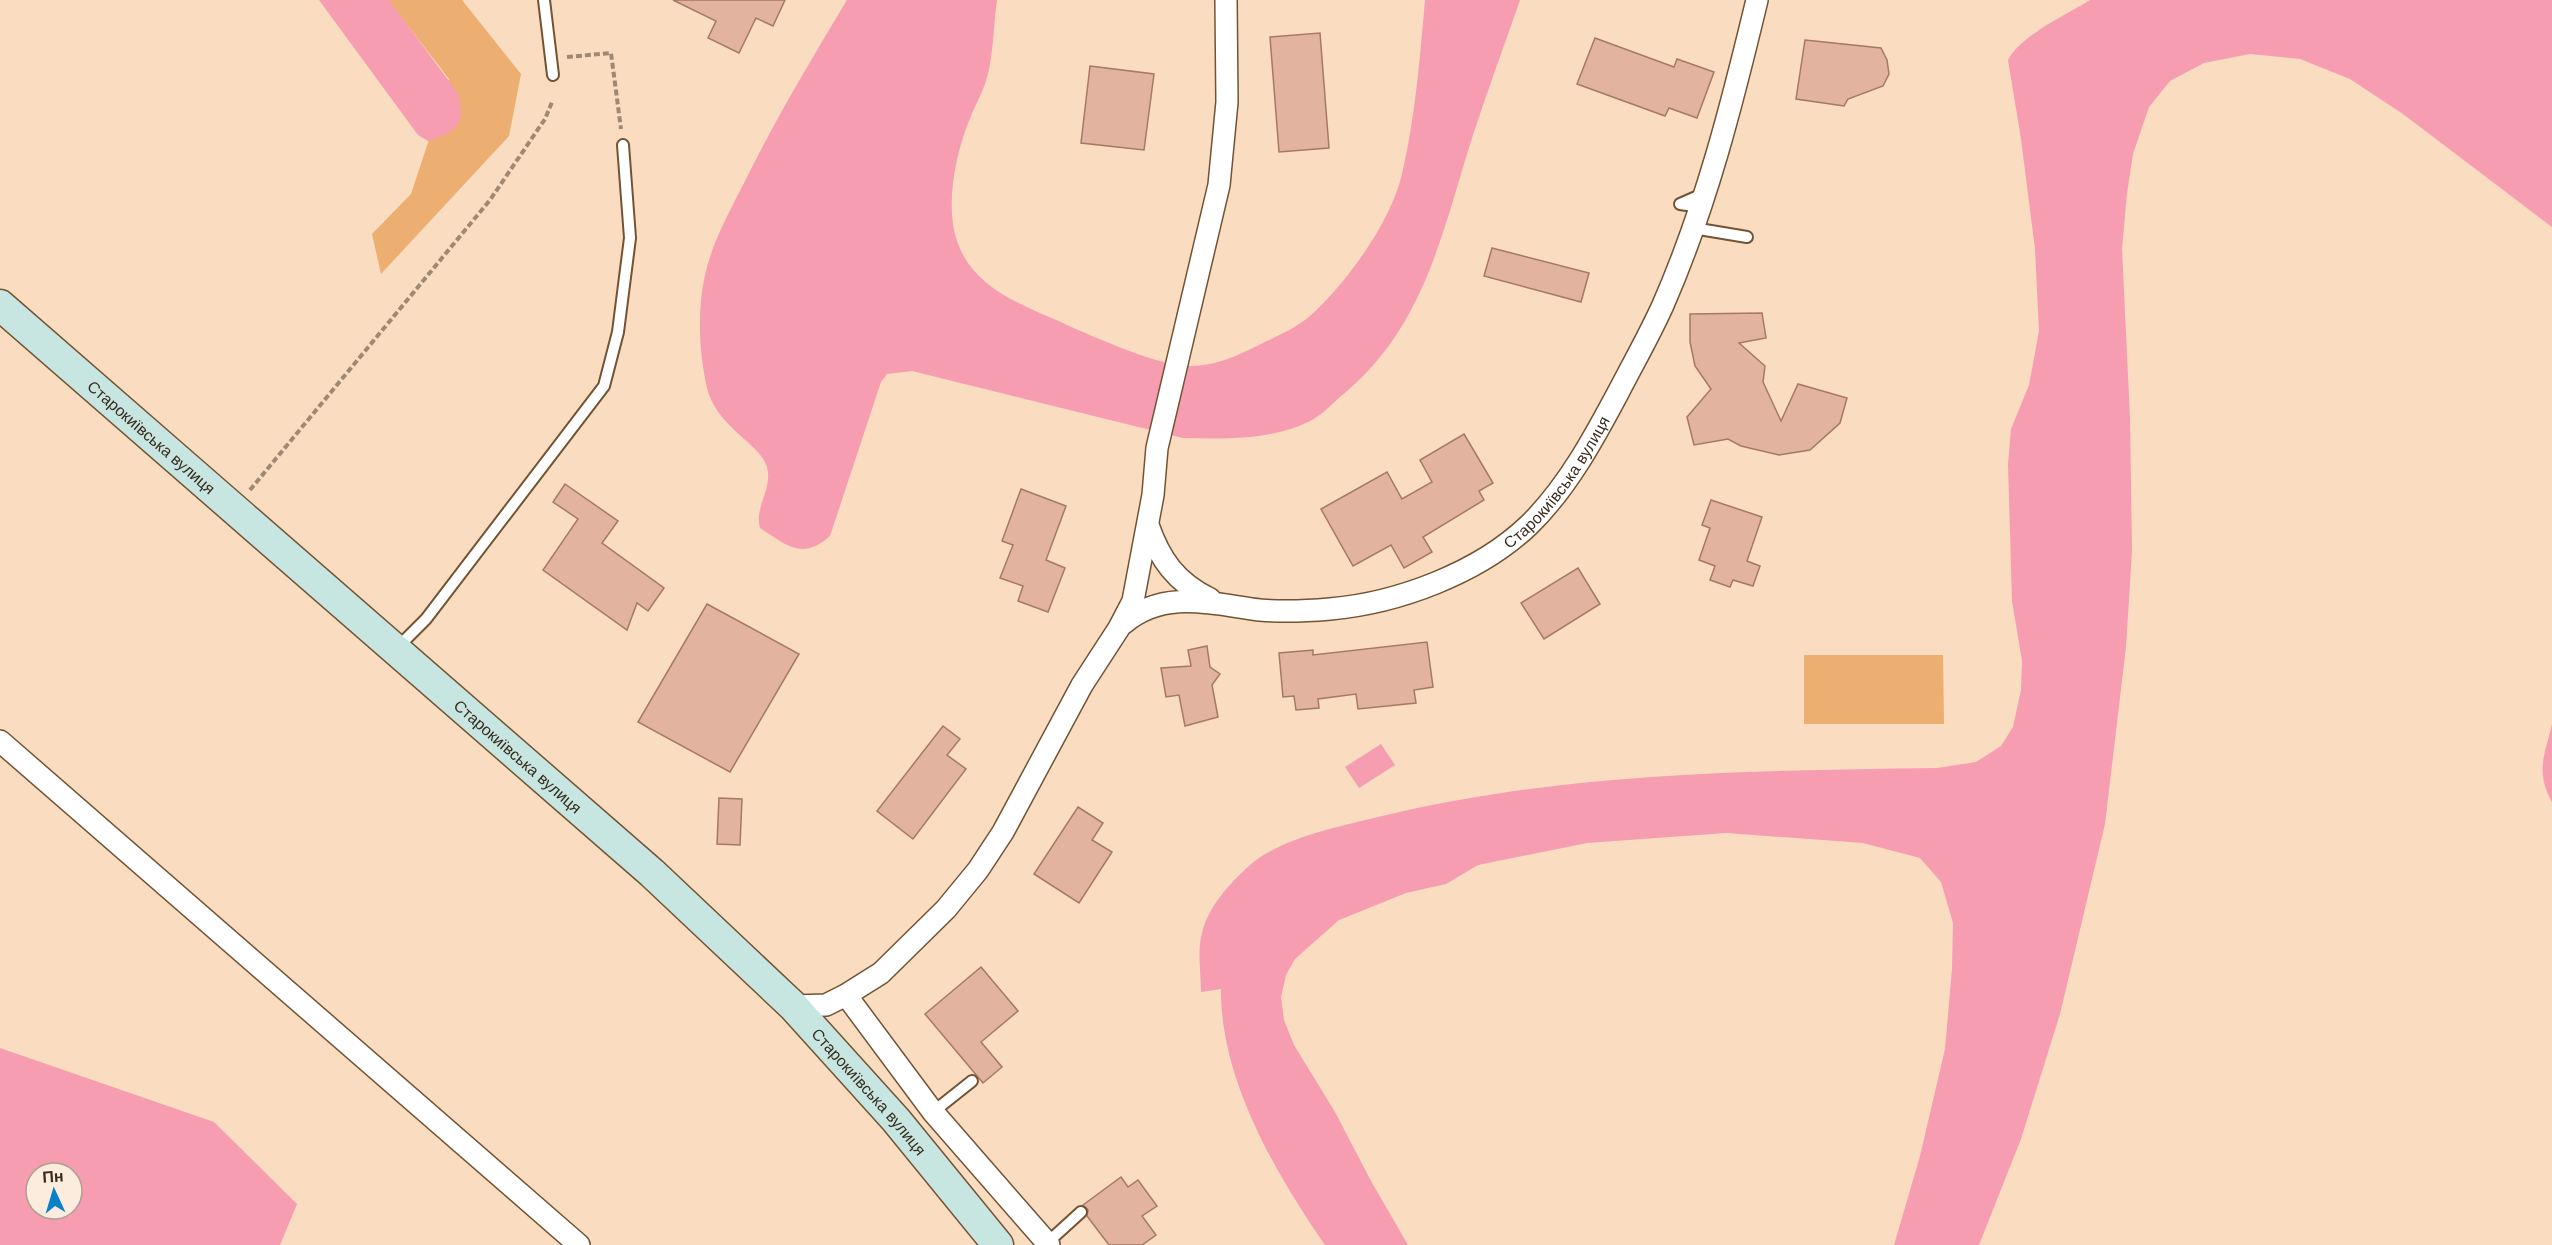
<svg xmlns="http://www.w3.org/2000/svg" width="2552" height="1245" viewBox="0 0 2552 1245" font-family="Arial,sans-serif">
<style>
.green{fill:#ecae71}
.water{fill:#f69db2;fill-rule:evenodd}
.building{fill:#e2b39e;stroke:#a57966;stroke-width:1.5}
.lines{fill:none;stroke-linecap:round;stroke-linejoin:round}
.lane-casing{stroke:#725333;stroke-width:14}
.street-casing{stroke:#725333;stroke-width:24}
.secondary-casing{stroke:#725333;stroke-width:33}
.path{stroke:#9f8973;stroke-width:4;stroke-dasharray:6 3;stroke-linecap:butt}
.lane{stroke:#fff;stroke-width:10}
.street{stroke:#fff;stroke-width:21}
.secondary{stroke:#c7e6e2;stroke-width:30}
.labels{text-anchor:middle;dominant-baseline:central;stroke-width:6;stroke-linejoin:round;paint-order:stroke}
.street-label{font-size:16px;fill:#392b1d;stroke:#fcecde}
</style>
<rect width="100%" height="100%" fill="#fadcc0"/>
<g class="green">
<polygon points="388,0 462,0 521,74 509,136 381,274 372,234 411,194 449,79"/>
<polygon points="1804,655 1943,655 1944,724 1804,724"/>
</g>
<g class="water">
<path d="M319,0H389L457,92C467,123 458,132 428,141L418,135Z"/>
<path d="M847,0H997C993,27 994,58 985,84C981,95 975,106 971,116C957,149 947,194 954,230C965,282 1010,300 1054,319C1084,333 1156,365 1186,366C1216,367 1241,354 1267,341C1282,334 1297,327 1310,316C1346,284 1391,222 1402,174C1415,118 1420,58 1425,0H1520C1504,46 1487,92 1472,138C1441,236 1424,329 1340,397C1331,405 1320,417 1308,422C1271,440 1223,439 1183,438L912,371L887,374L881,382L830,536C802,561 786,545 760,528C754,507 773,489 767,467C760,443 717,428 707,388C699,352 697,311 705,275C712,243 729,212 744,183C775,120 811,60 847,0Z"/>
<path d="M2090,0H2552V227L2403,114L2350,79L2300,59L2250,54L2204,63L2170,81L2149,107L2133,154L2127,193L2122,249L2130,418L2132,551L2126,647L2105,824L2060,1014L2021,1139L1979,1245H1894L1920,1156L1945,1049L1952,969L1953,923L1941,882L1920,858L1863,843L1726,833L1587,843L1478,865L1446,884L1406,893L1339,920L1295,959L1286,975L1281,997L1284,1020L1294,1045L1335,1112L1371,1181L1408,1245H1325C1275,1173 1220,1078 1221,989L1201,992C1201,974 1197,950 1202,933C1208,906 1234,878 1255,861C1289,836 1338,827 1378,817C1561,772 1750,771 1937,768L1976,762L2001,746L2013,727L2021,690L2022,661L2012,601L2008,464L2011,429L2029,385L2039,331L2035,249L2021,139L2008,60C2021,35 2066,15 2090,0Z"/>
<path d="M2552,724V802C2535,772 2545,754 2552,724Z"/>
<polygon points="1381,744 1395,765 1359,788 1345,767"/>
<path d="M0,1048L214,1122L297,1204L280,1245H0ZM36,1173H72V1209H36Z"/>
</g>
<g class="building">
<polygon points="673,0 785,0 773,26 756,18 739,53 708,38 716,21"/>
<polygon points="1320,33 1329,148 1279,152 1270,37"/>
<polygon points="1595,38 1674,67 1677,59 1714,72 1697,118 1669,108 1665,116 1577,84"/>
<polygon points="1805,40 1881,48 1887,60 1889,74 1883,86 1848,99 1844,106 1796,99"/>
<polygon points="1090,66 1154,74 1144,150 1081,143"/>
<polygon points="1492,248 1589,273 1581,302 1484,276"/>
<polygon points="1762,313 1766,338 1739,343 1765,366 1763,382 1781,421 1798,384 1847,398 1840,423 1810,450 1779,455 1741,446 1728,439 1694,445 1687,417 1711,389 1695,366 1690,342 1690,314"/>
<polygon points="1464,434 1493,483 1479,491 1484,500 1423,537 1432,552 1404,568 1391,545 1353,566 1321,509 1387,472 1402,499 1432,482 1420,460"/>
<polygon points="565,484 618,521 602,543 664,588 648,611 637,603 627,630 543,570 578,519 553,502"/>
<polygon points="1021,489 1066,506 1046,560 1065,568 1048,612 1018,601 1023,586 1000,578 1013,545 1002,541"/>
<polygon points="1711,500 1762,517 1747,561 1760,566 1753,586 1733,580 1730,587 1710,580 1715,566 1699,560 1710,528 1702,525"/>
<polygon points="1578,568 1600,604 1544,639 1521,603"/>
<polygon points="707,604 799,654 730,772 638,722"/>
<polygon points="1427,642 1433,687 1414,690 1416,703 1358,709 1356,694 1318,699 1319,708 1296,710 1294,696 1283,697 1279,653 1313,650 1313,655"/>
<polygon points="1207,646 1210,667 1220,674 1212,685 1218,717 1185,726 1179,695 1166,697 1161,668 1191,666 1188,650"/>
<polygon points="943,726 960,739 947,755 966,769 913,839 877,811"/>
<polygon points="719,798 742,799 740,845 717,844"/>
<polygon points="1078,807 1103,823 1092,840 1112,852 1079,903 1034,874"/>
<polygon points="981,967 1018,1011 981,1042 1002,1067 983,1083 925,1014"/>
<polygon points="1121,1177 1128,1187 1138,1180 1157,1206 1142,1216 1156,1235 1142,1245 1109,1245 1087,1216 1088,1210 1083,1205"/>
</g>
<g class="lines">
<defs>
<g id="lane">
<polyline points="544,0 553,75"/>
<polyline points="1696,197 1680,204 1701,207"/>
<polyline points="1693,228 1747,237"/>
<polyline points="396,649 426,619 604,386 618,332 630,238 623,145"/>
<polyline points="933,1112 972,1081"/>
<polyline points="1047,1243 1081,1212"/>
</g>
<g id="street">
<path d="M1148,525C1160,560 1176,582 1210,599"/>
<path id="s1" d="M1124,623C1164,589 1213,604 1260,610C1283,612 1307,611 1330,609C1398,603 1479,573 1529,525C1567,488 1594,438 1619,391C1634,362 1650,334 1663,305C1706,207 1732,104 1757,0"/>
<polyline points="0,741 579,1245"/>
<polyline points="846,995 933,1112 1049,1245"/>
<polyline points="793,1006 826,1005 846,995 881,973 946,909 978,870 1003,832 1082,685 1119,628 1133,601 1153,495 1157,448 1219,185 1227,102 1226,0"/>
</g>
<g id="secondary">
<path id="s2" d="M0,305L652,873L793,1006L896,1120L998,1245"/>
</g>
</defs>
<use href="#lane" class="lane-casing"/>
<use href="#street" class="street-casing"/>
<use href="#secondary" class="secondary-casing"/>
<g class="path">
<polyline points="567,57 611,53 621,129"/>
<polyline points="250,490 490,200 545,119 552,102"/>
</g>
<use href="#lane" class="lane"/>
<use href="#street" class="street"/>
<use href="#secondary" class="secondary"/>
</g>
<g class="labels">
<g class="street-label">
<text stroke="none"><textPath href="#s2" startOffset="201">Старокиївська вулиця</textPath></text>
<text stroke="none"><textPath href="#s1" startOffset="482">Старокиївська вулиця</textPath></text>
<text stroke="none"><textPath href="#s2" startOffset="687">Старокиївська вулиця</textPath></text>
<text stroke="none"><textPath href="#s2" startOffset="1173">Старокиївська вулиця</textPath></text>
</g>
</g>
<g transform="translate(54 1191) rotate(356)"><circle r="28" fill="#fcecde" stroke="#ae9f91" stroke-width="1.5"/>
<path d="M0-4.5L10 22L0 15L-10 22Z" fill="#0881ca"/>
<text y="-9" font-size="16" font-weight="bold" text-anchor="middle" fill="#392b1d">Пн</text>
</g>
</svg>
